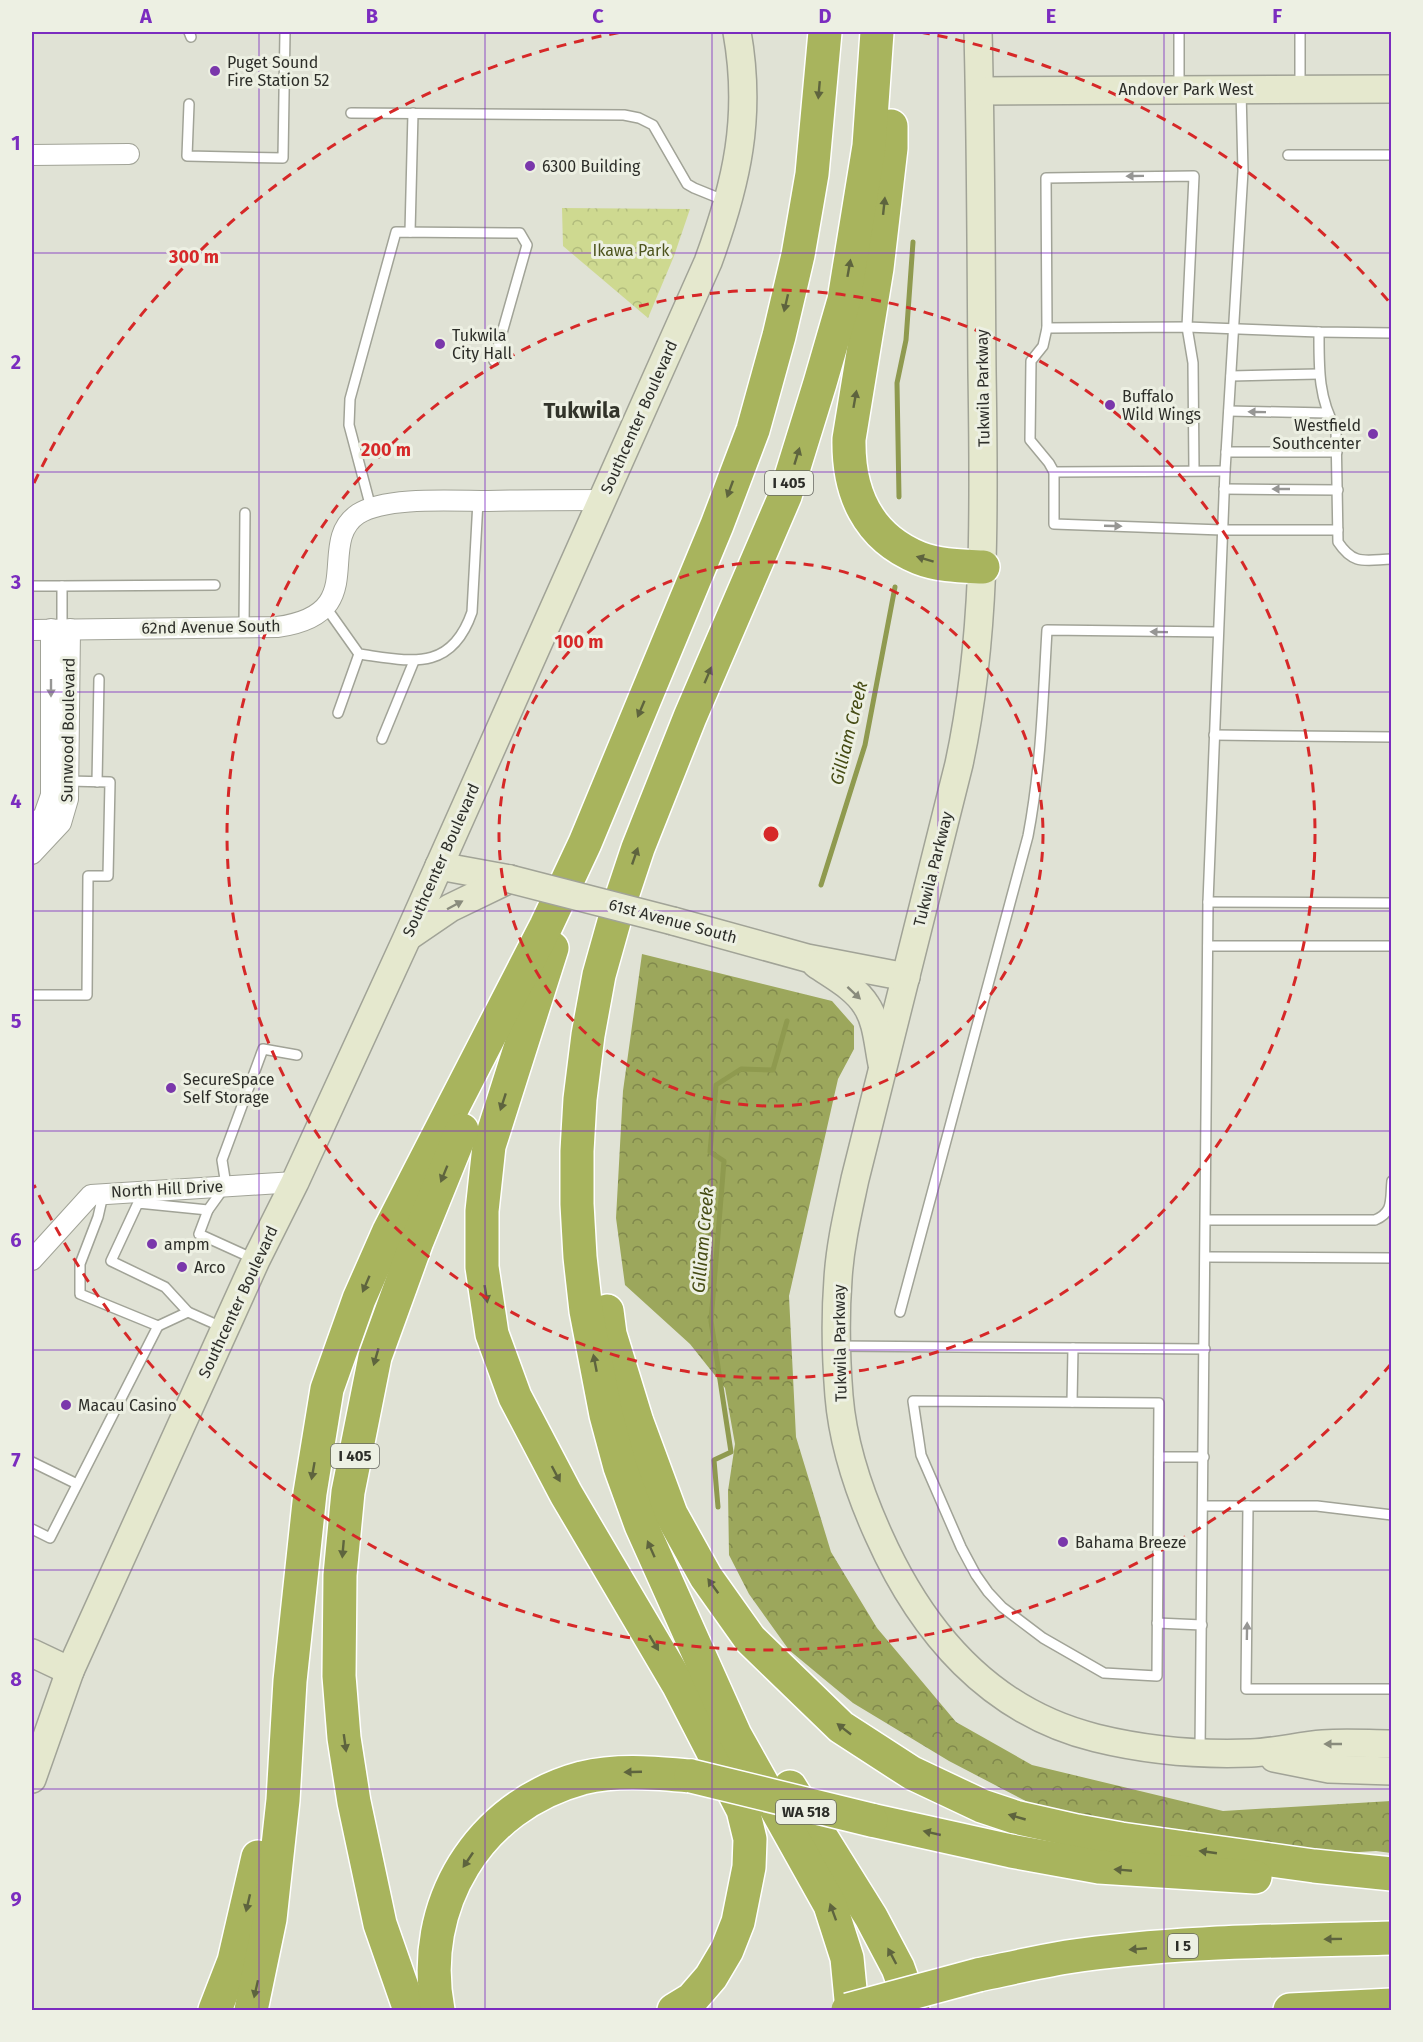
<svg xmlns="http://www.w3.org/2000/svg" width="1423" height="2042" viewBox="0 0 1423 2042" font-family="'Fira Sans',sans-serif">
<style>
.forest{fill:url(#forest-crowns)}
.park{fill:url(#park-crowns)}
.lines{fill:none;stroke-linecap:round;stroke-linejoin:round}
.stream{stroke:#8f9a4f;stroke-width:5}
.lane-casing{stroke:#a1a397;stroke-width:12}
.street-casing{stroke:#a1a397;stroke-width:22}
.secondary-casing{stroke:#a1a397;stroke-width:30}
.highway-casing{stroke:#fff;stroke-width:36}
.lane{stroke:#fff;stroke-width:9}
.street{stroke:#fff;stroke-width:20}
.secondary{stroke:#e5e8ce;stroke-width:27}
.highway{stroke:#a8b45d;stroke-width:33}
.secondary-bridge-casing{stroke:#a1a397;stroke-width:30;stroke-linecap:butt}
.highway-bridge-casing{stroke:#fff;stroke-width:36;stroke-linecap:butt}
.secondary-bridge{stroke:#e5e8ce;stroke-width:27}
.highway-bridge{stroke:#a8b45d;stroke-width:33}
.oneway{fill:#5e643e}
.oneway2{fill:#969694}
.oneway3{fill:#898b7c}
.grid{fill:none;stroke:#7b2cbf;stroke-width:1.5;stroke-opacity:0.55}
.ring{fill:none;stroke:#d62828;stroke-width:3;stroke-dasharray:10 8}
.poi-dot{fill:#7a37ab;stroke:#edf0e3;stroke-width:2}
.labels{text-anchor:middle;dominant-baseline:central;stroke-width:6;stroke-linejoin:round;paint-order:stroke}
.shield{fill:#edf0e3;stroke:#676861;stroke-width:1.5}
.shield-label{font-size:15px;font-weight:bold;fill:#2d2e29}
.poi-label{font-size:16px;fill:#2d2e29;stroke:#edf0e3;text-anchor:start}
.street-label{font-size:16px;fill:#2d2e29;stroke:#edf0e3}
.park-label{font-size:16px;fill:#4e551e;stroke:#edf0e3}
.water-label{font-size:18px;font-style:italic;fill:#454b13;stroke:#edf0e3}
.district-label{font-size:22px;font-weight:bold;fill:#32342a;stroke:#edf0e3}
.centre{fill:#d62828;stroke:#edf0e3;stroke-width:3}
.ring-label{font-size:18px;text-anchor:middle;font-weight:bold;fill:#d62828;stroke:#edf0e3;stroke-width:6;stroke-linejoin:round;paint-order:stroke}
.neatline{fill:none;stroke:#7b2cbf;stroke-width:2}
.grid-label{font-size:20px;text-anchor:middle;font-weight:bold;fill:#7b2cbf}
</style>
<defs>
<pattern id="forest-crowns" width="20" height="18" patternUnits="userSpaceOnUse" patternTransform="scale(1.5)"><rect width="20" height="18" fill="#9ca75c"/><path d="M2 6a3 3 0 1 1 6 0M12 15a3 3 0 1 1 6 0" fill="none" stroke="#80884c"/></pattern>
<pattern id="park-crowns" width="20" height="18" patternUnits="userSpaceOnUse" patternTransform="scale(1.5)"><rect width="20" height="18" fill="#ced990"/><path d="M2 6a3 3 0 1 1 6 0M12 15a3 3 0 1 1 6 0" fill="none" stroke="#b1bb7c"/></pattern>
</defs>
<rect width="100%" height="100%" fill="#e0e2d5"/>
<polygon class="forest" points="642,954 832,1001 854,1026 854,1049 838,1079 789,1296 796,1437 831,1552 877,1628 956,1722 1032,1765 1223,1811 1391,1801 1391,1853 1376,1851 1326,1854 1176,1839 1043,1810 949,1761 853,1703 789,1650 749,1594 729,1555 728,1491 735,1444 725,1388 690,1344 625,1285 616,1218 623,1091"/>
<polygon class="park" points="562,208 690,209 674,256 648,318 563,246"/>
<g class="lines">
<g class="stream">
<polyline points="899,497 897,383 906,340 913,242"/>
<polyline points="821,885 865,745 895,587"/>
<polyline points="718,1507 714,1460 731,1452 711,1321 724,1161 710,1152 716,1085 741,1069 773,1070 787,1021"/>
</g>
<defs>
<g id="lane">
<polyline points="189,32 191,37"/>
<polyline points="1179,87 1179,32"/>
<polyline points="1300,87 1300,32"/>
<polyline points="189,104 187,156 283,158 285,32"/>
<polyline points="351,113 624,115 639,118 653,125 687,184 694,188 726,201"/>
<polyline points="1288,155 1392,155"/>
<polyline points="410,232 413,113"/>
<polyline points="1047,328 1187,327 1193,363 1194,470"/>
<path d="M1319,332C1319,367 1318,398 1336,429L1338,542C1354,566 1365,560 1392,559"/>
<polyline points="1231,376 1319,374"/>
<polyline points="1229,411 1327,413"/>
<polyline points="1226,452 1337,452"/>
<polyline points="1054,472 1225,471"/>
<polyline points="1224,489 1338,490"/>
<polyline points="371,508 349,425 350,399 396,232 520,233 527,245 494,361"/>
<polyline points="1338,530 1222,530 1054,524 1054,472 1049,463 1030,440 1031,361 1043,346 1047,328 1046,178 1194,176 1187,327 1319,332 1392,333"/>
<polyline points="32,586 62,586 62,629"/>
<polyline points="62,586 215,585"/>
<path d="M325,606L359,654C410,661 451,673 472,612L478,501"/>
<polyline points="244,627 245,513"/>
<polyline points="338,713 359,654"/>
<polyline points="1214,735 1392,737"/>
<polyline points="382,739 414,661"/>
<polyline points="97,782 99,679"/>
<polyline points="1208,902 1392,903"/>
<polyline points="1208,946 1392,946"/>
<polyline points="32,995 87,995 88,876 108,876 110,782 68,781"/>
<polyline points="208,1210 199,1234 254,1259"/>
<path d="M1206,1220H1375C1394,1212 1390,1200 1392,1181"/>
<polyline points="1206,1257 1392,1258"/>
<polyline points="188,1312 165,1287 111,1261 138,1203 208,1210 226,1185 222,1160 263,1049 297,1055"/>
<path d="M900,1312L1028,836C1041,768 1043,699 1047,630L1218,632"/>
<polyline points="158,1326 188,1312 224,1328"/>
<polyline points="838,1346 1205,1349"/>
<polygon points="913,1401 1159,1403 1157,1676 1104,1673 1043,1638 1002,1607 988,1592 976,1575 961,1547 921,1455"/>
<polyline points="1072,1402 1073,1348"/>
<polyline points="1159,1457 1204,1457"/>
<polyline points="32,1462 77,1484"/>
<polyline points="1204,1506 1317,1506 1392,1515"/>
<polyline points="1248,1506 1246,1689 1392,1689"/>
<polyline points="32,1529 50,1538 158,1326 80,1294 80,1264 98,1217 103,1195"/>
<polyline points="1157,1623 1202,1625"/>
<polyline points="1200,1751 1208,902 1225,471 1243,171 1241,91"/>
</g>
<g id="street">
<polyline points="32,155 129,154"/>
<path d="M32,630L277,627C373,614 314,544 358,514C386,496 455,501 488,501C526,500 564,500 602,500"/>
<polyline points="32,828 44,815 51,795 51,629"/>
<polyline points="32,854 61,823 68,799 70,629"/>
<polyline points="32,1260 91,1195 295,1182"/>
</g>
<g id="secondary">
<path d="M978,32C981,145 981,258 982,371C984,503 987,634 959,764L855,1179C848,1212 840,1245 838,1279C835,1318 836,1358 839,1396C843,1445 859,1492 879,1536C922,1632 990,1712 1096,1738C1145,1750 1200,1755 1251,1753C1275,1752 1299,1746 1323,1744C1346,1742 1369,1744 1392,1744"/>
<polyline points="980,91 1392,89"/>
<polyline points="439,866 510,879"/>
<polyline points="673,921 807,958 906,977"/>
<polyline points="409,936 450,908 510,879"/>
<path d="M816,964C833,976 855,987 866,1005C877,1021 878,1045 882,1064"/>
<polyline points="32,1653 70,1671"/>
<polyline points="1274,1758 1329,1769 1392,1771"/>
<path d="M32,1779L70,1671L256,1260L295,1182L407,938L708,262C737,183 752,116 737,32"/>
</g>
<g id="highway">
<path d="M891,126V148L877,268L849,439C848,492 867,537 919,558C939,566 962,566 983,567"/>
<polyline points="552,948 489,1146 482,1211 482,1267 492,1334 515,1397 566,1494 678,1684 743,1810 750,1839 749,1867 738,1922 727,1950 711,1977 692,1999 674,2010"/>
<polyline points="607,1311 610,1334 637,1422 671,1514 706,1577 750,1639 841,1727 912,1773 982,1806 1015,1817 1077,1831 1121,1839 1314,1866 1392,1874"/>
<polyline points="790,1787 871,1917 898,1968 913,2010"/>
<polyline points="871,1820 1011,1851 1099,1867 1255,1877"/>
<path d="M978,1975C1007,1969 1037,1962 1067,1957C1174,1941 1283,1941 1392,1938"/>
<polyline points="215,2010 234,1961 258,1857"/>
<polyline points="251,2010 270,1919 283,1800 290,1681 310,1493 327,1389 359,1299 389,1231 546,926 585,843 717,525 753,430 779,336 798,255 812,174 825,32"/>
<polyline points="410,2010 380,1924 354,1802 344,1738 339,1676 340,1575 348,1492 375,1357 417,1241 462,1130"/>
<path d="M438,2010C418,1906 478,1806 582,1778C619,1769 655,1773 691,1776"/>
<polyline points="852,2010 847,1958 830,1905 735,1735 641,1525 620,1467 606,1415 586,1311 580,1257 577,1204 577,1151 580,1099 588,1035 599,975 617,911 638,848 690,717 785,496 820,383 844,300 869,146 877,32"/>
<polyline points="1290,2010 1392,2005"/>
</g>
</defs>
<use href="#lane" class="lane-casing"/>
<use href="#street" class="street-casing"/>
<use href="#secondary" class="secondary-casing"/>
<use href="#highway" class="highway-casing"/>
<use href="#lane" class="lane"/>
<use href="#street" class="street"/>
<use href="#secondary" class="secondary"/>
<use href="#highway" class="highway"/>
<defs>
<polyline id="secondary-bridge" points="510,879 673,921"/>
<g id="highway-bridge">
<polyline points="691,1776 871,1820"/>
<polyline points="848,2010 978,1975"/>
</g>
</defs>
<use href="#secondary-bridge" class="secondary-bridge-casing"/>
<use href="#highway-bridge" class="highway-bridge-casing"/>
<use href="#secondary-bridge" class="secondary-bridge"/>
<use href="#highway-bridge" class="highway-bridge"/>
</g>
<defs><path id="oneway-solid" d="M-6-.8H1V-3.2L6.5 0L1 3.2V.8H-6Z" transform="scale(1.5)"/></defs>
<g class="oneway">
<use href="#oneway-solid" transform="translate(819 90) rotate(95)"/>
<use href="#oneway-solid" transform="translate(884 206) rotate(-84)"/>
<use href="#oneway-solid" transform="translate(849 268) rotate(-80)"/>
<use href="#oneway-solid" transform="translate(786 303) rotate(103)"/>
<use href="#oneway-solid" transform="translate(855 399) rotate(-80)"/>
<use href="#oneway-solid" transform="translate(797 456) rotate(-73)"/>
<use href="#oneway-solid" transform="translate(730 489) rotate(110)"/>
<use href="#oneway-solid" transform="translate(925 559) rotate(-163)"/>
<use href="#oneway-solid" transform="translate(708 675) rotate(-67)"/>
<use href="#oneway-solid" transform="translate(641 709) rotate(113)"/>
<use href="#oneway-solid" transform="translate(635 856) rotate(-71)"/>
<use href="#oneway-solid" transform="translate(503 1102) rotate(108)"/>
<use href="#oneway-solid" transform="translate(444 1174) rotate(112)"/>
<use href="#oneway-solid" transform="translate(366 1284) rotate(113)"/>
<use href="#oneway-solid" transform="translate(486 1294) rotate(81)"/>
<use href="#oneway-solid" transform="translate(376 1357) rotate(106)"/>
<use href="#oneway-solid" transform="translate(595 1363) rotate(-101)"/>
<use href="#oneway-solid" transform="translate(313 1471) rotate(100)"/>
<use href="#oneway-solid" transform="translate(556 1474) rotate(62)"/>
<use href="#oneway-solid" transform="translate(343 1549) rotate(95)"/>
<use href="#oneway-solid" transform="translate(651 1549) rotate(-114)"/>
<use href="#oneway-solid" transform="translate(713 1586) rotate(-126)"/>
<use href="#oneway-solid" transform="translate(654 1643) rotate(59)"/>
<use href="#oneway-solid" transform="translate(844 1729) rotate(-142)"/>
<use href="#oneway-solid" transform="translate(345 1743) rotate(82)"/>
<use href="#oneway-solid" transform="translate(633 1772) rotate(178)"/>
<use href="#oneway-solid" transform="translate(1017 1817) rotate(-164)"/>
<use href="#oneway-solid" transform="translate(932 1833) rotate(-167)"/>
<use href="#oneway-solid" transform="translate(1208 1852) rotate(-172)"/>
<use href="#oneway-solid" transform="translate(468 1860) rotate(124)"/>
<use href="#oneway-solid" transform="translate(1123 1870) rotate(-175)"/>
<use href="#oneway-solid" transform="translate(248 1903) rotate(103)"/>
<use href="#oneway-solid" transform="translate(833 1912) rotate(-110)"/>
<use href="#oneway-solid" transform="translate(1333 1939) rotate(179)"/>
<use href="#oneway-solid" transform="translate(1138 1949) rotate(175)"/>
<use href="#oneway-solid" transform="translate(892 1956) rotate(-118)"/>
<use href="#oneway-solid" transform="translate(256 1989) rotate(103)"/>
</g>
<g class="oneway2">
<use href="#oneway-solid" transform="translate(1135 176) rotate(179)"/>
<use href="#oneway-solid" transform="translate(1257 412) rotate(-179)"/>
<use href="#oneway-solid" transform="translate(1281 489) rotate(-180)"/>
<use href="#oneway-solid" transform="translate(1113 526) rotate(2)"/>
<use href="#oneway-solid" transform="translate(1159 632) rotate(-179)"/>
<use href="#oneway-solid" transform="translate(51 688) rotate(90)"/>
<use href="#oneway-solid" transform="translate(1247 1631) rotate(-89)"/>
</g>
<g class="oneway3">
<use href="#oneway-solid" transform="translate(455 905) rotate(-28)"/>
<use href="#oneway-solid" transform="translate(854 993) rotate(43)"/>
<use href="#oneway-solid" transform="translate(1333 1744) rotate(180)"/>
</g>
<path class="grid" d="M259,32V2010M485,32V2010M712,32V2010M938,32V2010M1164,32V2010M32,253H1392M32,472H1392M32,692H1392M32,911H1392M32,1131H1392M32,1350H1392M32,1570H1392M32,1789H1392"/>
<g class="ring">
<circle cx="771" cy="834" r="272"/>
<circle cx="771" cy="834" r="544"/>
<path d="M1391 1364A816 816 0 0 1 34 1185M34 483A816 816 0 0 1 622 32M920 32A816 816 0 0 1 1391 304"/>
</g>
<g class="poi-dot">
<circle cx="215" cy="71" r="6"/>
<circle cx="530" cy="166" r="6"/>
<circle cx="440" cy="344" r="6"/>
<circle cx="1110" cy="405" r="6"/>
<circle cx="1373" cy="434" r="6"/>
<circle cx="171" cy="1088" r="6"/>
<circle cx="152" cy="1244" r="6"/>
<circle cx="182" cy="1267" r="6"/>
<circle cx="66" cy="1405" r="6"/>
<circle cx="1063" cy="1542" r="6"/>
</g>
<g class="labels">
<g class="shield">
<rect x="765" y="471" width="48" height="24" rx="4.5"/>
<rect x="331" y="1444" width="48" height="24" rx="4.5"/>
<rect x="776" y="1800" width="60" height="24" rx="4.5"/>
<rect x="1168" y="1934" width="30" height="24" rx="4.5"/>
</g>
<g class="shield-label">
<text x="789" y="483">I 405</text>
<text x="355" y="1456">I 405</text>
<text x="806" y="1812">WA 518</text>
<text x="1183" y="1946">I 5</text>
</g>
<g class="poi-label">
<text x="227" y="62">Puget Sound<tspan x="227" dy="18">Fire Station 52</tspan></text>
<text x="542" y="166">6300 Building</text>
<text x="452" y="335">Tukwila<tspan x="452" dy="18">City Hall</tspan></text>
<text x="1122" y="396">Buffalo<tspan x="1122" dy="18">Wild Wings</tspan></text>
<text x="1361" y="425" text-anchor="end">Westfield<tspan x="1361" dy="18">Southcenter</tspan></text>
<text x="183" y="1079">SecureSpace<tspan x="183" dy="18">Self Storage</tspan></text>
<text x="164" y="1244">ampm</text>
<text x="194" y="1267">Arco</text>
<text x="78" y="1405">Macau Casino</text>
<text x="1075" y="1542">Bahama Breeze</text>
</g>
<g class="street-label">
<text x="1186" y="89">Andover Park West</text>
<text transform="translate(983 388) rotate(-91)">Tukwila Parkway</text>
<text transform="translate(639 417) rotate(-66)">Southcenter Boulevard</text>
<text transform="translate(211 627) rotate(-1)">62nd Avenue South</text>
<text transform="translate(68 730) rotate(-89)">Sunwood Boulevard</text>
<text transform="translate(441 860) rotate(-66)">Southcenter Boulevard</text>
<text transform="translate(933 869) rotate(-76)">Tukwila Parkway</text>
<text transform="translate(673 921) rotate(15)">61st Avenue South</text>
<text transform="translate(167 1189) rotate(-3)">North Hill Drive</text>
<text transform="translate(238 1302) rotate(-65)">Southcenter Boulevard</text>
<text transform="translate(840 1343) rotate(-91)">Tukwila Parkway</text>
</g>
<g class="park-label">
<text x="631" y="250">Ikawa Park</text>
</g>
<g class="water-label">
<text transform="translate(849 733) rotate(-76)">Gilliam Creek</text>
<text transform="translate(703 1240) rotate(-85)">Gilliam Creek</text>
</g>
<g class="district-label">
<text x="582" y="410">Tukwila</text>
</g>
</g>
<circle cx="771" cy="834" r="9" class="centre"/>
<g class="ring-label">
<text x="194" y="263">300 m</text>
<text x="386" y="456">200 m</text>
<text x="579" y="648">100 m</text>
</g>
<rect width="1423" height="2042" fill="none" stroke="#edf0e3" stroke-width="66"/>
<rect x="33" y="33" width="1357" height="1976" class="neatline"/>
<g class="grid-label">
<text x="146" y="23">A</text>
<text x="372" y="23">B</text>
<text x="598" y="23">C</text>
<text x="825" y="23">D</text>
<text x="1051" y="23">E</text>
<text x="1277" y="23">F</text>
<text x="16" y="150">1</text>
<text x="16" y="369">2</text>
<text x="16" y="589">3</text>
<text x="16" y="808">4</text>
<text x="16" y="1028">5</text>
<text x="16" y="1247">6</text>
<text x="16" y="1467">7</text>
<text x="16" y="1686">8</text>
<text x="16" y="1906">9</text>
</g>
</svg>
